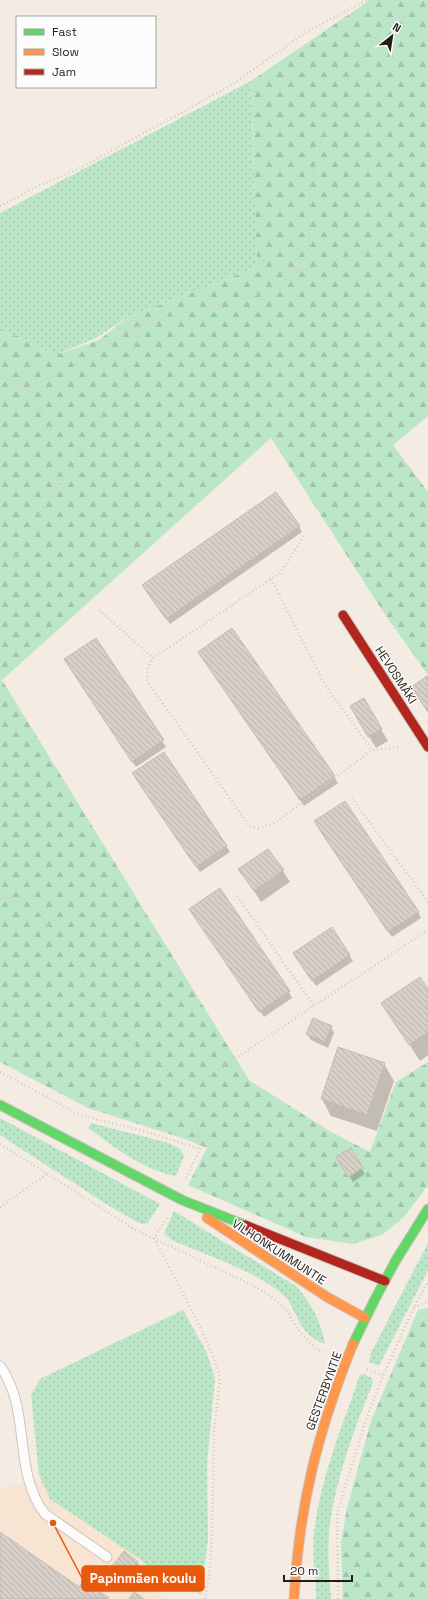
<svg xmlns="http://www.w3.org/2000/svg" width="428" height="1599" viewBox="0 0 428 1599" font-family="'Space Grotesk',sans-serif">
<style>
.built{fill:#f8e4d3}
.grass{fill:url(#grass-dots)}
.forest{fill:url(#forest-firs)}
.shadow{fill:#0003}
.building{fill:url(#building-back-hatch);stroke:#c2bbb4}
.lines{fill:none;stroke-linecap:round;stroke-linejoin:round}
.lane-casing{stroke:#ccc4bd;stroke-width:11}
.fast-casing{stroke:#ccc4bd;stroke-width:11}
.slow-casing{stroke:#ccc4bd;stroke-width:11}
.jam-casing{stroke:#ccc4bd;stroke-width:11}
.path{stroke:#ceccc8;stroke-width:2.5;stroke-dasharray:1 3;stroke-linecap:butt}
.lane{stroke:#fdfcfb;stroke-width:9}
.fast{stroke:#63d668;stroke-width:9}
.slow{stroke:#ff974d;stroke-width:9}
.jam{stroke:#b3261e;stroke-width:9}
.labels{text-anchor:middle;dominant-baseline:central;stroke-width:3;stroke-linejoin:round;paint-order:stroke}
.street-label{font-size:12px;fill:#241d15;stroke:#fcfcfc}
.leader{fill:none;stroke:#e8590c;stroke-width:1.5}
.callout-dot{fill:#e8590c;stroke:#fcfcfc;stroke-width:1.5}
.callout{fill:#e8590c;stroke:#e8590c;stroke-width:1.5}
.callout-label{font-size:13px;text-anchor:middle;font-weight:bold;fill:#fff}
</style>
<defs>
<pattern id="grass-dots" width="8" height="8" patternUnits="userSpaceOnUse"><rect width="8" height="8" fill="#bce6c8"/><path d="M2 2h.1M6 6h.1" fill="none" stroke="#a1c5ab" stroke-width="1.8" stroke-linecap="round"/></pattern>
<pattern id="forest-firs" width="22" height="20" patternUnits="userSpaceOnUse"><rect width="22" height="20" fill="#bce6c8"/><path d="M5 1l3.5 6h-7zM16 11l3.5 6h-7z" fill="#a1c5ab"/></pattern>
<pattern id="building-back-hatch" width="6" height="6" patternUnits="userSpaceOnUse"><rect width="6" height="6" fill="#d7d0c8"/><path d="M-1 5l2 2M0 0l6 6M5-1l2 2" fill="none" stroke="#b8b2ab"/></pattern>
</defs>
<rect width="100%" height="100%" fill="#f4ebe3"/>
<polygon class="built" points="44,1480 154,1558 139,1580 165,1599 0,1599 0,1488"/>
<g class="grass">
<polygon points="251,81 257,267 128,317 96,338 56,355 18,336 0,332 0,213"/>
<polygon points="0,1118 160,1204 148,1223 144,1224 137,1222 106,1204 0,1135"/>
<path d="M91,1123L169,1143L180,1149L184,1156L176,1176C143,1170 114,1147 88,1128Z"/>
<path d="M174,1211L297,1287C312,1305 321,1321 325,1344C293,1331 301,1310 280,1292C254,1271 204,1254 172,1240L164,1234Z"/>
<polygon points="428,1243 428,1270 379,1366 369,1362 371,1353"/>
<polygon points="183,1310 207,1353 215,1379 207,1464 208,1539 201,1595 187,1587 167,1586 144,1562 50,1499 39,1475 31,1395 40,1379"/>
<path d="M364,1374L372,1378L373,1383C356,1424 340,1467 332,1511C326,1540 329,1570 331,1599H316C316,1578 312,1555 314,1534C319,1482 343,1424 360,1375Z"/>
</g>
<g class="forest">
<polygon points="370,0 428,0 428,416 393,445 428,492 428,675 382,610 271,438 2,680 249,1080 331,1132 370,1152 396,1082 428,1062 428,1185 404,1217 382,1235 353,1244 306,1237 188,1185 207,1148 182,1138 88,1108 0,1062 0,332 18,336 56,355 99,340 128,317 257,267 251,81"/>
<polygon points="428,1308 428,1599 343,1599 341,1543 347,1508 371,1421 418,1310"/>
</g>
<g class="shadow">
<polygon points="299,526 302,532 170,624 147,591"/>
<polygon points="232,630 338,783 304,806 199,652"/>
<polygon points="96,640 166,747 136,767 69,666"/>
<polygon points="363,699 388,741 376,748 351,706"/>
<polygon points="137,779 226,846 230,852 200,872"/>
<polygon points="318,828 418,912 421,918 392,937"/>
<polygon points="240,869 283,871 290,882 261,902"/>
<polygon points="194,915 289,992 292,998 264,1017"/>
<polygon points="331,929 353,961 316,986 298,959"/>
<polygon points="428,991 428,1055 420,1061 383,1003"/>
<polygon points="331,1027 334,1033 328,1048 311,1040 307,1034"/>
<polygon points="384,1064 394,1081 377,1131 331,1116 322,1099"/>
<polygon points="350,1149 365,1174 353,1182 341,1163"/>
<polygon points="0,1533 79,1588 84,1582 108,1599 0,1599"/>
<polygon points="137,1562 141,1568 131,1581 118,1571 115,1565"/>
</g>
<g class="building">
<polygon points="276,492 300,526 166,619 142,585"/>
<polygon points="232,628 335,776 300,800 198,652"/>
<polygon points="96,638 164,740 132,762 64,659"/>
<polygon points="427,676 428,678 428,712 411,687"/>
<polygon points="364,698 382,729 368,737 350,706"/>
<polygon points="164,752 227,846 196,867 132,773"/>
<polygon points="345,801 419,912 388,932 314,821"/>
<polygon points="268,849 284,870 254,891 238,869"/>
<polygon points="220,888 290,991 259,1012 189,909"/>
<polygon points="332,927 350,955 312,981 293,953"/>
<polygon points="420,977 428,989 428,1032 409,1045 381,1003"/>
<polygon points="313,1018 332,1026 325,1042 306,1034"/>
<polygon points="338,1047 385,1063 367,1115 321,1099"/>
<polygon points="351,1148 363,1168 348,1177 336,1157"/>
<polygon points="0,1532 79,1587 84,1580 109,1598 0,1599"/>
<polygon points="124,1551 138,1562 128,1576 113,1565"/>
<polygon points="134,1592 144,1599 129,1599"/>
</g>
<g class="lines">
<defs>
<path id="lane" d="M0,1366C32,1410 12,1472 45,1514L107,1557"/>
<g id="fast">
<polyline points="0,1105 182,1200 245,1225"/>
<polyline points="353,1344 375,1299 396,1260 428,1209"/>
</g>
<g id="slow">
<polyline points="207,1218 327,1297 365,1318"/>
<path d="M294,1599C299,1505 318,1431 353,1344"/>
</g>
<g id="jam">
<polyline points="343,615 428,747"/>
<polyline points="245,1225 385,1281"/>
</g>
</defs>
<use href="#lane" class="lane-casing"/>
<use href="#fast" class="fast-casing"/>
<use href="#slow" class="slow-casing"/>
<use href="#jam" class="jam-casing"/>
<g class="path">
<polyline points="0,206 38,186 78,169 230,86 308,31 367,0"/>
<polyline points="0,377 19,385 26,389 37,403 57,443 59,485 44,506 0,583"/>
<polyline points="19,385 34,344 95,305 160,293 239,260 297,272 309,247 310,185 333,97 384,26 428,5"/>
<polyline points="26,389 70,369 144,322 256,296 297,272 428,231"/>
<polyline points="60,484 114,398 144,323"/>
<polyline points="304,536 280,573 153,658 148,667 147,681 250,827 259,828 276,822 372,750 401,747"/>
<polyline points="271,579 325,685 372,750"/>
<polyline points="99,610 153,658"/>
<polyline points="352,798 428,902"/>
<polyline points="237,896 314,1006"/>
<polyline points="0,898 26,899 77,959 88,996 113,1029 194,1088"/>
<polyline points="0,1072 80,1115 147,1132 200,1149"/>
<polyline points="0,1144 134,1229 256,1287 272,1297 287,1311 298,1330 316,1349 325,1353"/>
<polyline points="186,1178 200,1149 193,1098 194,1088 206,1078 428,930"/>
<polyline points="0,1207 47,1174"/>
<polyline points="167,1218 154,1238 200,1326 214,1358 220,1378 214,1431 212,1533 210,1569 205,1599"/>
<polyline points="414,1307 428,1302"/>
<polyline points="367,1369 383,1376"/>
<polyline points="338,1599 337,1513 367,1417 383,1376 414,1307 428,1282"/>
</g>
<use href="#lane" class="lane"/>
<use href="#fast" class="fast"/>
<use href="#slow" class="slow"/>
<use href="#jam" class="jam"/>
</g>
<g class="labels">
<g class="street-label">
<text transform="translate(396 675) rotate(57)">HEVOSMÄKI</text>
<text transform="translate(279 1252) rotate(33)">VILHONKUMMUNTIE</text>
<text transform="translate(324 1391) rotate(-70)">GESTERBYNTIE</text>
</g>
</g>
<path class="leader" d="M53 1523L82 1578"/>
<circle class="callout-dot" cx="53" cy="1523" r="4"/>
<rect class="callout" x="82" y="1566" width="122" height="25" rx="4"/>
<g class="callout-label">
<text x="143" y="1583">Papinmäen koulu</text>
</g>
<rect x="16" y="16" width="140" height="72" fill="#fcfcfc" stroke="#a6a3a0"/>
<rect x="24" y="29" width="20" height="6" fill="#63d668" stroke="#a6a3a0"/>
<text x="52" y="36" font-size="12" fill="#241d15">Fast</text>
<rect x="24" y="49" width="20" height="6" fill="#ff974d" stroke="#a6a3a0"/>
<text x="52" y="56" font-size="12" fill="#241d15">Slow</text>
<rect x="24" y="69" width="20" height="6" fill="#b3261e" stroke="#a6a3a0"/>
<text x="52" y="76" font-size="12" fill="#241d15">Jam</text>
<g transform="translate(392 36) rotate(30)" stroke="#fcfcfc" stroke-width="3" paint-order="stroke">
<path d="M0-3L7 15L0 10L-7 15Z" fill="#241d15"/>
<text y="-6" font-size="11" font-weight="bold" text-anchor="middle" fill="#241d15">N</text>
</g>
<path d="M284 1575v6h68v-6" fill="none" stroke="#241d15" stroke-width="2"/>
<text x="290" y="1575" font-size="12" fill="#241d15" stroke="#fcfcfc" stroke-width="3" paint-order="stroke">20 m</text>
</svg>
